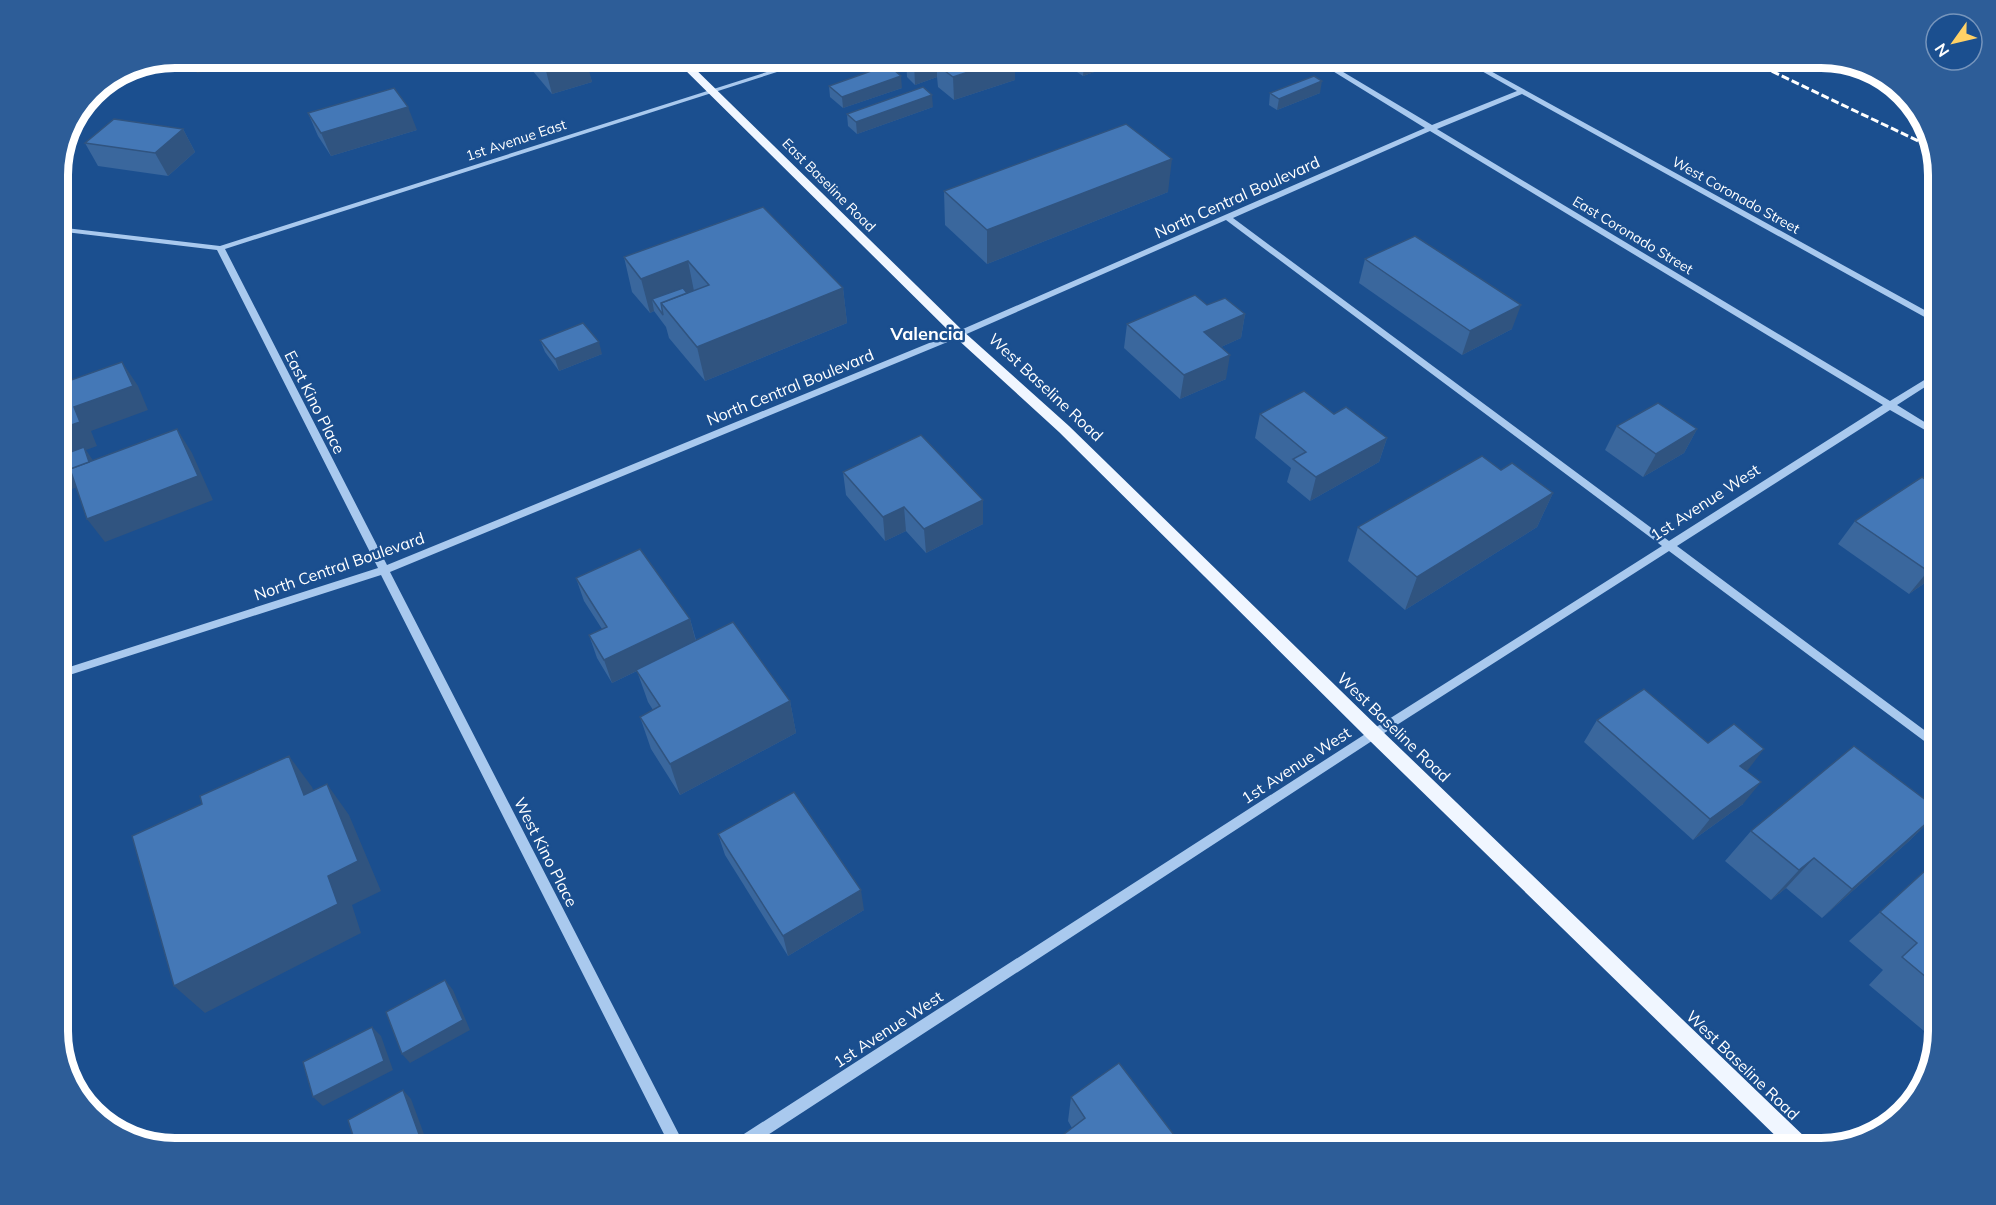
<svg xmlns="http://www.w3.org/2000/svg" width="1996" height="1205" viewBox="0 0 1996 1205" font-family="Mulish,sans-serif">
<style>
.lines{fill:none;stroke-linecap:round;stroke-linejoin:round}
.minor{fill:#a9c9ee;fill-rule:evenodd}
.major{fill:#f0f6ff;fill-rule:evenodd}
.rail{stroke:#fff;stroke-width:3;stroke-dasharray:8 3;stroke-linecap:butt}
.wall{fill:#3a679d}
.shaded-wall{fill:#305480}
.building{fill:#4478b7;stroke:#305480;stroke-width:1.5}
.labels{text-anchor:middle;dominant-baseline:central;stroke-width:5;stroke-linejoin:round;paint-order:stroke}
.far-street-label{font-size:14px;fill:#fff;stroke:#1b4f8f}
.street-label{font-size:16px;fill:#fff;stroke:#1b4f8f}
.neighbourhood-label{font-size:18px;font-weight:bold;fill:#fff;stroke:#1b4f8f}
.rim{fill:none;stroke:#fff;stroke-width:8}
</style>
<rect width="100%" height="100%" fill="#1b4f8f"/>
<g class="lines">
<path class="minor" d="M814,57H824L225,249L387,565L956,332L1425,128L1310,57H1318L1432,125L1517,91L1457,57H1465L1939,318V325L1522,94L1437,129L1890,401L1939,371V378L1897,405L1939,431V438L1890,410L1677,546L1939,741V752L1669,551L1378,737L748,1148H728L730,1143L1370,731L1662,546L1226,220L962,336L390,572L686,1148H671L381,575L57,679V671L378,568L217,250L57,231V227L220,246ZM1430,131L1883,405L1669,541L1233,218Z"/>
<polygon class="major" points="672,57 683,57 963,331 1069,426 1380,729 1809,1141 1812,1148 1788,1148 1368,739 1059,432 955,337"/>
<polyline class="rail" points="1742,57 1933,148"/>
</g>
<g class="wall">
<polygon points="435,57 479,57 443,67"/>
<polygon points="525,57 584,57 592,82 552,94 527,64"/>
<polygon points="906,57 1015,57 1015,80 954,100 938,87 937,77 915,85 907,77"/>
<polygon points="1066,57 1119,57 1119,63 1083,76 1065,64"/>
<polygon points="1182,57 1237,57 1211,66 1204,61 1188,66 1181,61"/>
<polygon points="829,86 902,88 843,108 830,97"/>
<polygon points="1270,93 1320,93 1277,110 1269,105"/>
<polygon points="933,107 857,134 848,126 847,114"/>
<polygon points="308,113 417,130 331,156 318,136"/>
<polygon points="183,129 195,152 168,176 98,166 85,143"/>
<polygon points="944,191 1168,192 987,264 945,225"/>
<polygon points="763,207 843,288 847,323 705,381 669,338 666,327 654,311 650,313 632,292 624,257"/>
<polygon points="1365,259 1512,329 1462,355 1359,283"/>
<polygon points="1207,305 1245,314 1241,338 1221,347 1226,379 1180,399 1124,348 1127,324"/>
<polygon points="540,340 602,354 559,371 545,352"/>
<polygon points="1260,414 1334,414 1387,438 1379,462 1310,501 1287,482 1291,468 1255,438"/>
<polygon points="1617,426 1697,429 1684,453 1643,477 1605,450"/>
<polygon points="1501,470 1553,493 1537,527 1405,610 1348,561 1358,527"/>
<polygon points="843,472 983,500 983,524 926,553 906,531 885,541 846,495"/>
<polygon points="1855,521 1939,573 1909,594 1838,544"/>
<polygon points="576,578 690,619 696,640 790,701 796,733 680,795 651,749 640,717 653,710 648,702 637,671 612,683 597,658 589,635 602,629 584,601"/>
<polygon points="1597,720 1708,743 1743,804 1693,840 1584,742"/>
<polygon points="1939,812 1909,841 1822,918 1786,888 1771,900 1725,861 1751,831"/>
<polygon points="718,834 864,910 788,956 725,855"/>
<polygon points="1939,858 1939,1020 1924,1031 1869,985 1883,970 1849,941"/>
<polygon points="1071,1097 1184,1148 1047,1148 1047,1147 1072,1128 1068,1121"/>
</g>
<g class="shaded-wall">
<polygon points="189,57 254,57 255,62 197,73"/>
<polygon points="439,57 479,57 443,67"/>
<polygon points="929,57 988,57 937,65 937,77 915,85 914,62"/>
<polygon points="1015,57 1015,80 954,100 953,77"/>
<polygon points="1104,57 1119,57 1119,63 1083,76 1084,64"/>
<polygon points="1190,57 1204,57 1204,61 1188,66"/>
<polygon points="1212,57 1237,57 1211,66"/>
<polygon points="586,59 592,82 552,94 546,71"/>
<polygon points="901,76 902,88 843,108 842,97"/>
<polygon points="1322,81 1320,93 1277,110 1279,99"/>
<polygon points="932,95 933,107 857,134 856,122"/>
<polygon points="408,107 417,130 331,156 321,133"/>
<polygon points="183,129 195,152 168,176 155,153"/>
<polygon points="1172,159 1168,192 987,264 987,230"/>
<polygon points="688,261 695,296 661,303 652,299 654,311 650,313 641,279"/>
<polygon points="843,288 847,323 705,381 697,347"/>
<polygon points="1521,305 1512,329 1462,355 1470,331"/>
<polygon points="1245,314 1241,338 1201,356 1204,332"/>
<polygon points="599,342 602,354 559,371 555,359"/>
<polygon points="57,349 68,387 57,390"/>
<polygon points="1230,355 1226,379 1180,399 1184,375"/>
<polygon points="122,362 138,386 148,410 91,431 97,446 86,450 92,459 100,479 72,489 63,477 57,461 57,430 74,407"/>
<polygon points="177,429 192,453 213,500 105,542 87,519"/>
<polygon points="1697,429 1684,453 1643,477 1656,454"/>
<polygon points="1387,438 1379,462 1310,501 1316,477"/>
<polygon points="1553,493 1537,527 1405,610 1417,577"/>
<polygon points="983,500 983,524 926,553 924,529"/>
<polygon points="904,507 906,531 885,541 883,517"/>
<polygon points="1939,563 1939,573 1909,594 1928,571"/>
<polygon points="690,619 696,642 612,683 604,660"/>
<polygon points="790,701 796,733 680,795 670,764"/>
<polygon points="1764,749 1747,771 1740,766"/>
<polygon points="289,756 312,787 327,825 304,795"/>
<polygon points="1761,782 1743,804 1693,840 1710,819"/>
<polygon points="327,784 349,815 381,891 352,905 361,933 205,1013 174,986 328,876"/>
<polygon points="1939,812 1909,841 1822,918 1852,889"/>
<polygon points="1814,858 1786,888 1771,900 1799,870"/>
<polygon points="861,890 864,910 788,956 783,936"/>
<polygon points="445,980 453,990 470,1030 410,1063 402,1054"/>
<polygon points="372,1027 381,1036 393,1070 323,1106 313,1097"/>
<polygon points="403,1090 411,1099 428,1145 423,1148 400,1148"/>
</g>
<g class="building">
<polygon points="534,57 584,57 586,59 546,71"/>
<polygon points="909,57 929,57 914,62"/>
<polygon points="960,57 1014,57 953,77 937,65"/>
<polygon points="1073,57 1104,57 1084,64"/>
<polygon points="888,65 901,76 842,97 829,86"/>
<polygon points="1314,76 1322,81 1279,99 1270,93"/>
<polygon points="923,87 932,95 856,122 847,114"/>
<polygon points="394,88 408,107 321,133 308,113"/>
<polygon points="114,119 183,129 155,153 85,143"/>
<polygon points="1126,124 1172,159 987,230 944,191"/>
<polygon points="763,207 843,288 697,347 661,303 709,285 688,261 641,279 624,257"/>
<polygon points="1415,236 1521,305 1470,331 1365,259"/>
<polygon points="683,288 687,293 661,303 663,315 652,299"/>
<polygon points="1195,295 1207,305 1225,298 1245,314 1204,332 1230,355 1184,375 1127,324"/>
<polygon points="583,323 599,342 555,359 540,340"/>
<polygon points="122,362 133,386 74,407 80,422 57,430 57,385"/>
<polygon points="1304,391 1334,414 1346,407 1387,438 1316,477 1293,459 1306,452 1260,414"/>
<polygon points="1658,403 1697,429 1656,454 1617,426"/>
<polygon points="177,429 198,476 87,519 70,469"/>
<polygon points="921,435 983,500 924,529 904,507 883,517 843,472"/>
<polygon points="84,447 89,462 70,469 71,474 63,477 57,460 57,457"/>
<polygon points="1482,456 1501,470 1512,463 1553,493 1417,577 1358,527"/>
<polygon points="1922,477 1939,488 1939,563 1928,571 1855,521"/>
<polygon points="640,549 690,619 604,660 589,635 607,627 576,578"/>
<polygon points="733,622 790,701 670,764 640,717 660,706 636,670"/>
<polygon points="1644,689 1708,743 1734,724 1764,749 1740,766 1761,782 1710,819 1597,720"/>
<polygon points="1854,746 1939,810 1939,812 1852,889 1814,858 1799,870 1751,831"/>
<polygon points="289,756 304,795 327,784 358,861 328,876 338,904 174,986 132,836 202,804 200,796"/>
<polygon points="794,792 861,890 783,936 718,834"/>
<polygon points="1939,858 1939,988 1902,957 1917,943 1880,912"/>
<polygon points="445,980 463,1020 402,1054 386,1012"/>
<polygon points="372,1027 384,1061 313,1097 303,1062"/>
<polygon points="1119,1063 1184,1148 1048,1148 1047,1147 1085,1118 1071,1097"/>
<polygon points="403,1090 420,1137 400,1148 357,1148 348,1120"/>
</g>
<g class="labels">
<g class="far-street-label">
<text transform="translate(516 140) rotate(-18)">1st Avenue East</text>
<text transform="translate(829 185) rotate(45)">East Baseline Road</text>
<text transform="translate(1736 195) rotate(29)">West Coronado Street</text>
<text transform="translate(1633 235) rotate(31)">East Coronado Street</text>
</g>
<g class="street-label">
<text transform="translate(1237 197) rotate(-24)">North Central Boulevard</text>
<text transform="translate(790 387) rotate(-22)">North Central Boulevard</text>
<text transform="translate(1046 387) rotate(43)">West Baseline Road</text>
<text transform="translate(315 402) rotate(63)">East Kino Place</text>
<text transform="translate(1705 502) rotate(-33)">1st Avenue West</text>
<text transform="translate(339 566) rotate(-19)">North Central Boulevard</text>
<text transform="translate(1394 727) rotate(44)">West Baseline Road</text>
<text transform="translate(1296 765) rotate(-33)">1st Avenue West</text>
<text transform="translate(546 852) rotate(63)">West Kino Place</text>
<text transform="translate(888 1029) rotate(-33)">1st Avenue West</text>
<text transform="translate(1743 1065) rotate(44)">West Baseline Road</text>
</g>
<g class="neighbourhood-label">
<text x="927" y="333">Valencia</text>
</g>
</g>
<path d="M0 0H1996V1205H0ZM175 68H1821A107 107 0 0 1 1928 175V1031A107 107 0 0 1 1821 1138H175A107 107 0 0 1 68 1031V175A107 107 0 0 1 175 68Z" fill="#2d5d98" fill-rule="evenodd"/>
<path class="rim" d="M175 68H1821A107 107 0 0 1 1928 175V1031A107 107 0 0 1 1821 1138H175A107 107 0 0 1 68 1031V175A107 107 0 0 1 175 68Z"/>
<g transform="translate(1954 42) rotate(236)"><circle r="28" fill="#1b4f8f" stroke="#7695bc" stroke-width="1.5"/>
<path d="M0-4.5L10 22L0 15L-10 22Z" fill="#ffd166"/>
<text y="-9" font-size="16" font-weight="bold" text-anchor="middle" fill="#ffffff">N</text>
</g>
</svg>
